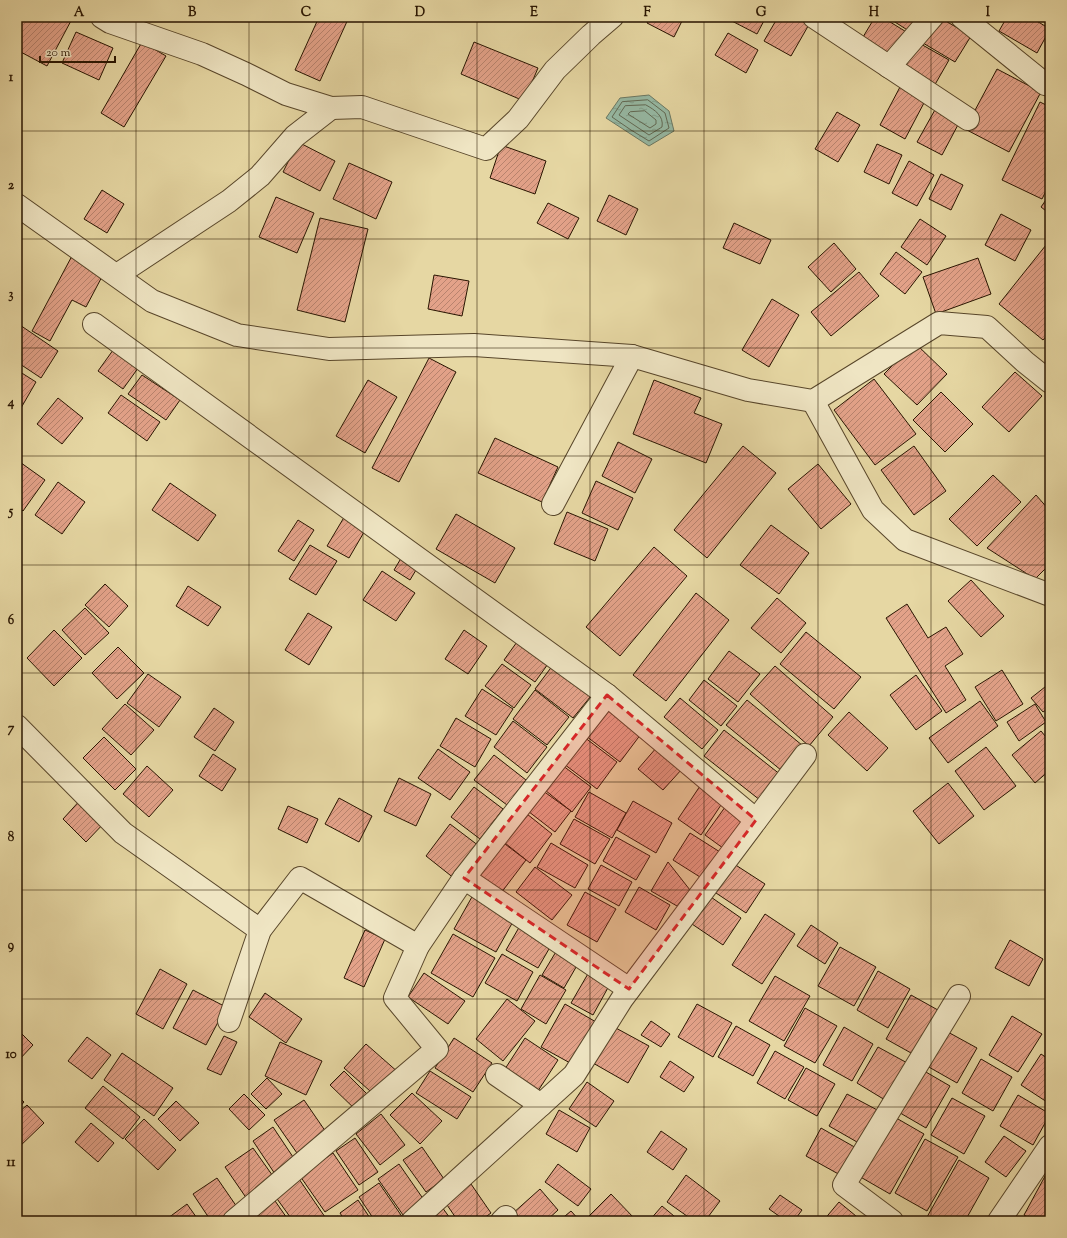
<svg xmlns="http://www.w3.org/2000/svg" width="1067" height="1238" viewBox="0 0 1067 1238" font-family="'Sorts Mill Goudy',serif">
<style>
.water{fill:url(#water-ripples);stroke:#6a7863}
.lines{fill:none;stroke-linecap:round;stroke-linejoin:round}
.shore{stroke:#606853;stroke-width:1}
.building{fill:url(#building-hatch);stroke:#291501}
.minor-casing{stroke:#58462a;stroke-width:24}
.tertiary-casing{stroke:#58462a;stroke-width:24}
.minor{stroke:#efe5c3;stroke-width:22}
.tertiary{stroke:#efe5c3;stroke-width:22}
.marked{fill:#d62828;fill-opacity:0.2;stroke:#d62828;stroke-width:3;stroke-dasharray:8 5;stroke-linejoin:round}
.grid{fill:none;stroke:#291501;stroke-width:1;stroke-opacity:0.55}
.neatline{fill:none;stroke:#291501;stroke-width:1.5}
.grid-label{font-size:13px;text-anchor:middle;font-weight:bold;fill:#291501}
</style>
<defs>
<pattern id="water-ripples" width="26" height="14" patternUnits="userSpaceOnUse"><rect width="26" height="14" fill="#96baa5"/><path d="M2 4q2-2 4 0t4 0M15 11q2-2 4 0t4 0" fill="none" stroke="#819f8c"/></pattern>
<pattern id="building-hatch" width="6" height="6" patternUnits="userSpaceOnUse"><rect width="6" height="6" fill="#e3a289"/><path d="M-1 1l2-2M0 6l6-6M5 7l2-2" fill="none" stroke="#b8836e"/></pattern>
</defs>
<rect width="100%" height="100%" fill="#e6d7a3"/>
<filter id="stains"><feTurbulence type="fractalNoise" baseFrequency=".005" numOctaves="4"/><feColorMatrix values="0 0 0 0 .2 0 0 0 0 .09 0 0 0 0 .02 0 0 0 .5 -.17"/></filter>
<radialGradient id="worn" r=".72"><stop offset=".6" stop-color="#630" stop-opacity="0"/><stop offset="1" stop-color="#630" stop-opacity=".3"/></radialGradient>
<polygon class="water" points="649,95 669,111 674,131 649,146 606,118 620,98"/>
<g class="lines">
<g class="shore">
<polygon points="648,100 665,113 669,128 649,141 631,130 612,117 622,102"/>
<path d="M646,105C655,110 664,116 662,127L649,135L619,115L625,106Z"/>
<polygon points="645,111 656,120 656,124 650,128 628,114 630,112"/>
</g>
</g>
<g class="building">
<polygon points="17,17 73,17 47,66 17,50"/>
<polygon points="319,17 349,17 320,81 295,70"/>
<polygon points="650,17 684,17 674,37 647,23"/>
<polygon points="729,17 766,17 757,34 728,19"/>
<polygon points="778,17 803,17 811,21 791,56 764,41"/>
<polygon points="875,17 882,17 908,33 892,61 860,42"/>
<polygon points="887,17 918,17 909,31"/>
<polygon points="939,17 971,36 955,62 923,43"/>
<polygon points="1007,17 1030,17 1050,29 1037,53 999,31"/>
<polygon points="1044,17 1050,17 1050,23"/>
<polygon points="76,32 113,48 99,80 62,63"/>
<polygon points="728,33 758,50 746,73 715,55"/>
<polygon points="142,42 166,56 124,127 101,113"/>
<polygon points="474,42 538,68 524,101 461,74"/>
<polygon points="919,43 949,60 933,88 903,70"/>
<polygon points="997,69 1041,92 1009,152 965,129"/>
<polygon points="900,87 925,101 905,139 880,125"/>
<polygon points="1040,102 1050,107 1050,183 1042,199 1002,180"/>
<polygon points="936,108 960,121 942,155 917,142"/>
<polygon points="837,112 860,125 838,162 815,149"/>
<polygon points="298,142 335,161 320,191 283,172"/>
<polygon points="877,144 902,155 889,184 864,172"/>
<polygon points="501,145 546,161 535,194 490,178"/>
<polygon points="909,161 934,175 917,206 892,193"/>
<polygon points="349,163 392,182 376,219 333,199"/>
<polygon points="941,174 963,185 951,210 929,199"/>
<polygon points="102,190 124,204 107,233 84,219"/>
<polygon points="1050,194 1050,214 1041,207"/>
<polygon points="609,195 638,209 626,235 597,221"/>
<polygon points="276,197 314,213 297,253 259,237"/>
<polygon points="548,203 579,218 568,239 537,223"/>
<polygon points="1001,214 1031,230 1015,261 985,245"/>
<polygon points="320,218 368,229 345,322 297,310"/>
<polygon points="920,219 946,236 927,265 901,247"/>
<polygon points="734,223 771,240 760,264 723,248"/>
<polygon points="1050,240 1050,332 1043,340 999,304"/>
<polygon points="834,243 856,269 831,292 808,267"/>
<polygon points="896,252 922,272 905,294 880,274"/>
<polygon points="73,254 105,271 86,307 72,300 50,341 32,331"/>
<polygon points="978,258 991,294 936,314 923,277"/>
<polygon points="859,272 879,296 831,336 811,312"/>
<polygon points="434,275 469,281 462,316 428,309"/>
<polygon points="772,299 799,315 769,367 742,350"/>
<polygon points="17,323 58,351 41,378 17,362"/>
<polygon points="915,343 947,374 917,405 884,374"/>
<polygon points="116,346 141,364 123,389 98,371"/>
<polygon points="429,358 456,372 399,482 372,468"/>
<polygon points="17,370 36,382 21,408 17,406"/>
<polygon points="1015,372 1042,396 1009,432 982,407"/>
<polygon points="142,375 180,400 166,420 128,394"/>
<polygon points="874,379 916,434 875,465 834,410"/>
<polygon points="368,380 397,397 365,453 336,436"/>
<polygon points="654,380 701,398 694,413 722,424 706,463 633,434"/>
<polygon points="941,392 973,424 945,452 913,420"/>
<polygon points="121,395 160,422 147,441 108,413"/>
<polygon points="58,398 83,418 62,444 37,424"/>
<polygon points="495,438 558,467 542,502 478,473"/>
<polygon points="618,442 652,459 635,493 602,476"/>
<polygon points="743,446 776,473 707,558 674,530"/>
<polygon points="914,446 946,491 914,515 881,470"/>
<polygon points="17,460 45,480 23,511 17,506"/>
<polygon points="818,464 851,504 821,529 788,489"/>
<polygon points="993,475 1021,502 977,546 949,519"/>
<polygon points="596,481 633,498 618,530 582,513"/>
<polygon points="58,482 85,502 62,534 35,515"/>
<polygon points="170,483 216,515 198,541 152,510"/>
<polygon points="1036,495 1050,511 1050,564 1035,579 987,548"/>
<polygon points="567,512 608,529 595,561 554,544"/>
<polygon points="346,514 367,527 349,558 327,546"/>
<polygon points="456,514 515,548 495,583 436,549"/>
<polygon points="298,520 314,530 294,561 278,551"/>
<polygon points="771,525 809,553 779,594 740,565"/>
<polygon points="310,545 337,561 316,595 289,579"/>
<polygon points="654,547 687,576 620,656 586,627"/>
<polygon points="403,555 419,565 410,580 394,570"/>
<polygon points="382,571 415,593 396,621 363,600"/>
<polygon points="971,580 1004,616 981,637 948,601"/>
<polygon points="105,584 128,606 109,627 85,605"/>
<polygon points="188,586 221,607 208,626 176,606"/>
<polygon points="696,593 729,620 666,701 633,675"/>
<polygon points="777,598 806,623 781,653 751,628"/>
<polygon points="907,604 928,638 946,627 963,654 945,666 966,700 946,713 886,618"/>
<polygon points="85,608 109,633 85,655 62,630"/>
<polygon points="308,613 332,627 309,665 285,650"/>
<polygon points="54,630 82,658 54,686 27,658"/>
<polygon points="464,630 487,646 468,674 445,659"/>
<polygon points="806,632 861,677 834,709 780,664"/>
<polygon points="522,635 553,657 535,682 504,660"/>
<polygon points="118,647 144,673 117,699 92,673"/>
<polygon points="729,651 760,674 738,702 708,679"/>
<polygon points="556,661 595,691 573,718 535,689"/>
<polygon points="502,664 531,685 514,708 485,686"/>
<polygon points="775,666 833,717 809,746 750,694"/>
<polygon points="1002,670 1023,704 996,721 975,687"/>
<polygon points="148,674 181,697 159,727 127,703"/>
<polygon points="916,675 942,711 916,730 890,695"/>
<polygon points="704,680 737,706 721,726 689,700"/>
<polygon points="1050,683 1050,707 1043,712 1031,698"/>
<polygon points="482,689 513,709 496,735 465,716"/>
<polygon points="535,690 569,717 547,745 513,719"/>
<polygon points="680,698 718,730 702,749 664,717"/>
<polygon points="747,700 808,750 787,775 726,725"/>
<polygon points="607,701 644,730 620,762 582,733"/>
<polygon points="980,701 998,726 948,763 929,738"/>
<polygon points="125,704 154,730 131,755 102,729"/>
<polygon points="1035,704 1046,722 1019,741 1007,722"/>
<polygon points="214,708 234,722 215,751 194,737"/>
<polygon points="849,712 888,748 867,771 828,735"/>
<polygon points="456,718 491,739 475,767 440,746"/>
<polygon points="513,721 547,747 527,773 494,747"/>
<polygon points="724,730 786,779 765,804 704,756"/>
<polygon points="1041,731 1050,742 1050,770 1035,783 1012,755"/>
<polygon points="580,734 617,762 597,789 560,761"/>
<polygon points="104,737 136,769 115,790 83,758"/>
<polygon points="657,747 682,769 663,790 638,769"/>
<polygon points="986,747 1016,786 984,810 955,771"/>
<polygon points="438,749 470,772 450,800 418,778"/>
<polygon points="213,754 236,769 222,791 199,776"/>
<polygon points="494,755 526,780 507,805 474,780"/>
<polygon points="558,762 591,787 572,812 540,786"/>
<polygon points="147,766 173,790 149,817 123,794"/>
<polygon points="399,778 431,794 416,826 384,811"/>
<polygon points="702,783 725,799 701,835 678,819"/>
<polygon points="948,783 974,816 939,844 913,811"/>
<polygon points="474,787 503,809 480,839 451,817"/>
<polygon points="539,788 571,811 555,832 524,808"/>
<polygon points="589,792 626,813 612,838 575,817"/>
<polygon points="83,797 107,820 86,842 63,819"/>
<polygon points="339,798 372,816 359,842 325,824"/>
<polygon points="633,801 672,823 656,853 617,830"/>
<polygon points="728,803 750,819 727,851 705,835"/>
<polygon points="288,806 318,819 307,843 278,829"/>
<polygon points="522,810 552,834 530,863 500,839"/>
<polygon points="574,819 610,839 595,864 560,844"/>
<polygon points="450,824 479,846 455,879 426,856"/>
<polygon points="690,833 720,852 700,877 673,860"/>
<polygon points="616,837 650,856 636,880 603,861"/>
<polygon points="501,841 526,860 498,897 473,877"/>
<polygon points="551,843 588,865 575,888 537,867"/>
<polygon points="668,862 690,890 677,906 651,891"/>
<polygon points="731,862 765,884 746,913 713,891"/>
<polygon points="601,865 632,882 619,906 588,889"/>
<polygon points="535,867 572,895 552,920 516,892"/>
<polygon points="639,887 670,905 656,930 625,912"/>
<polygon points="585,892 616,909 597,942 567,925"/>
<polygon points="473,895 515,918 496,952 454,929"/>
<polygon points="708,895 741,918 723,945 689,922"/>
<polygon points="765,914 795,934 762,984 732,965"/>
<polygon points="521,924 553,942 538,968 506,950"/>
<polygon points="811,925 838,943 825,964 797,946"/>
<polygon points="365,930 385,939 364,987 344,978"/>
<polygon points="453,934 495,958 473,997 431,973"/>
<polygon points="1010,940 1043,959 1029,986 995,968"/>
<polygon points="840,947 876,967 854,1006 818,986"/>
<polygon points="557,950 579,962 564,988 542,975"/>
<polygon points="502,954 533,972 517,1001 485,983"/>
<polygon points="160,969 187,984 163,1029 136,1014"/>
<polygon points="878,971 910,989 888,1028 857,1010"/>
<polygon points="589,972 610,984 593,1015 571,1003"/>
<polygon points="424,973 465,1001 448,1024 408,997"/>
<polygon points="540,975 566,990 546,1024 521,1009"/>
<polygon points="775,976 810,996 784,1041 749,1021"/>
<polygon points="193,990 226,1007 206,1045 173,1028"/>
<polygon points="265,993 302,1019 286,1043 249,1017"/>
<polygon points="911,995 945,1014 920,1058 886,1039"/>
<polygon points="507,999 535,1021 503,1061 476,1039"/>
<polygon points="565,1004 596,1022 572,1064 541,1047"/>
<polygon points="697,1004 732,1023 713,1057 678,1037"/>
<polygon points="805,1008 837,1026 815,1063 784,1046"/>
<polygon points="1012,1016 1042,1034 1018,1072 989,1055"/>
<polygon points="651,1021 670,1034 661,1047 641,1035"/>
<polygon points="736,1026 770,1045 753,1076 718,1057"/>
<polygon points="614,1027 649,1046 628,1083 593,1063"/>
<polygon points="844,1027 873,1044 852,1081 823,1065"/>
<polygon points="17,1029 33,1045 17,1062"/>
<polygon points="946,1031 977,1048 957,1083 927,1066"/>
<polygon points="224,1036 237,1042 221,1075 207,1069"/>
<polygon points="87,1037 111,1055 92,1079 68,1061"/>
<polygon points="454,1038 492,1063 473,1092 435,1068"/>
<polygon points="525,1038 558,1060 536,1094 503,1072"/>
<polygon points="280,1042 322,1061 306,1095 265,1076"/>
<polygon points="366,1044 399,1073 378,1098 344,1068"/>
<polygon points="878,1047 911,1065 890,1103 857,1083"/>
<polygon points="775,1051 804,1067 785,1099 757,1083"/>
<polygon points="122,1053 173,1088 154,1116 104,1080"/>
<polygon points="1041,1054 1050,1060 1050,1104 1021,1085"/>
<polygon points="981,1059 1012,1077 993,1111 962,1093"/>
<polygon points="670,1061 694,1077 684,1092 660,1077"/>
<polygon points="806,1068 835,1084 817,1116 788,1100"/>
<polygon points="919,1068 950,1086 926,1128 895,1110"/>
<polygon points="344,1071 372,1099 359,1113 330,1085"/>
<polygon points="430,1071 471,1097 457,1119 416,1093"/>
<polygon points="267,1078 282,1094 266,1109 251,1094"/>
<polygon points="587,1082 614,1101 596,1127 569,1109"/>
<polygon points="103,1086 140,1117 123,1139 85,1108"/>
<polygon points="412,1093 442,1121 420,1144 390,1115"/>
<polygon points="244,1094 265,1115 249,1130 229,1109"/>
<polygon points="847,1094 883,1113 864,1146 829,1126"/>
<polygon points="17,1095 24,1102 17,1110"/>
<polygon points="1018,1095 1050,1114 1033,1145 1000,1126"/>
<polygon points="952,1098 985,1116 964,1154 931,1135"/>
<polygon points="304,1100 328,1135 299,1156 274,1120"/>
<polygon points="176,1101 199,1123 180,1141 158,1119"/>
<polygon points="27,1105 44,1123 17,1149 17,1114"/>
<polygon points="559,1110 590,1128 577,1152 546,1134"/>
<polygon points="381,1114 405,1145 380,1165 356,1134"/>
<polygon points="891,1115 924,1134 890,1194 857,1175"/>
<polygon points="144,1119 176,1150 158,1170 125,1139"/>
<polygon points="91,1123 114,1143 98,1162 75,1142"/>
<polygon points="273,1127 295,1160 275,1174 253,1141"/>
<polygon points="821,1128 858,1149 842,1176 806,1156"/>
<polygon points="661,1131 687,1149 673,1170 647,1152"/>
<polygon points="1004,1136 1026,1151 1006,1177 985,1162"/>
<polygon points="355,1138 378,1172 359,1185 336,1151"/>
<polygon points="925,1139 958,1157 927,1211 895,1193"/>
<polygon points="422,1147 444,1179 426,1192 403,1160"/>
<polygon points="253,1148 275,1179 247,1199 225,1167"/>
<polygon points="333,1153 358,1190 325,1212 300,1176"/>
<polygon points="959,1160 989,1178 965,1221 934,1221 927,1217"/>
<polygon points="399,1164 424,1200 403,1215 378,1179"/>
<polygon points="558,1164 591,1189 578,1206 545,1182"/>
<polygon points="1050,1167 1050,1221 1035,1221 1024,1215"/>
<polygon points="686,1175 720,1201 705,1221 694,1221 667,1202"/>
<polygon points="217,1178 237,1207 217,1221 211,1221 193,1194"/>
<polygon points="299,1179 325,1217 320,1221 293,1221 275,1196"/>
<polygon points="379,1183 403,1218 398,1221 375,1221 359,1197"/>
<polygon points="471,1184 491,1213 480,1221 458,1221 445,1202"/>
<polygon points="540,1189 558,1210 546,1221 518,1221 512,1214"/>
<polygon points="611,1194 634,1218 631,1221 595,1221 589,1216"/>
<polygon points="780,1195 802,1210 794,1221 786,1221 769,1209"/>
<polygon points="273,1198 289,1221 255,1221 250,1214"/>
<polygon points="358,1200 372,1221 345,1221 340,1213"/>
<polygon points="839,1202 862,1221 823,1221"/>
<polygon points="187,1204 199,1221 164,1221"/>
<polygon points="662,1206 680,1221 649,1221"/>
<polygon points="442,1207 452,1221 421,1221"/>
<polygon points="571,1211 580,1221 559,1221"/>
<polygon points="115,1216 119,1221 109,1221"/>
<polygon points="338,1216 341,1221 331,1221"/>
</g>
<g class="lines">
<defs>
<g id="minor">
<polyline points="102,17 110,22 202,54 246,74 286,94 331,108 295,136 260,176 229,201 117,275"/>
<polyline points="814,17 968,119"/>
<polyline points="962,17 1045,84 1050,81"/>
<polyline points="889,67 932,17"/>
<polyline points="331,108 362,107 486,149 518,119 555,70 591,35 612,17"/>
<polyline points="94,324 607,695 756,820"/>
<polyline points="813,401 873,510 905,540 1050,595"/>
<polyline points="553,504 632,356"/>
<polyline points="17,726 123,833 260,930"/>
<polyline points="464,878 629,989"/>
<polyline points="229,1021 260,930 300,878 418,946"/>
<polyline points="497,1075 541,1105"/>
<polyline points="234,1221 437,1049 395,998 418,946 464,878 607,695"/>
<polyline points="413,1221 574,1075 622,999 805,755"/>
<polyline points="502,1221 506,1217"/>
<polyline points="892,1221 844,1185 959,996"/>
<polyline points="999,1221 1050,1146"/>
</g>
<polyline id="tertiary" points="17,205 152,301 237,335 329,349 474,345 632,356 748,390 813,401 939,323 987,327 1025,362 1050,382"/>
</defs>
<use href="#minor" class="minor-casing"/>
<use href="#tertiary" class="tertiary-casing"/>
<use href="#minor" class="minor"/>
<use href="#tertiary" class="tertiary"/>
</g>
<path class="marked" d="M607,695L756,820L629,989L464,878Z"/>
<path class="grid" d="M136,17V1221M249,17V1221M363,17V1221M477,17V1221M590,17V1221M704,17V1221M818,17V1221M931,17V1221M17,131H1050M17,239H1050M17,348H1050M17,456H1050M17,565H1050M17,673H1050M17,782H1050M17,890H1050M17,999H1050M17,1107H1050"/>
<rect width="1067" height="1238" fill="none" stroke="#e6d7a3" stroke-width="44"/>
<path d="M40 56v6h75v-6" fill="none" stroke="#291501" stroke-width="2"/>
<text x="46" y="56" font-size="12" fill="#291501" stroke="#efe5c3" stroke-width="3" paint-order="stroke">20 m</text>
<rect x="22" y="22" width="1023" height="1194" class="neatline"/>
<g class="grid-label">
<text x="79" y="16">A</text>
<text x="192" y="16">B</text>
<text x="306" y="16">C</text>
<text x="420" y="16">D</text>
<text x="534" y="16">E</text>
<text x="647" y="16">F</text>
<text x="761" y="16">G</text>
<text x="874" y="16">H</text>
<text x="988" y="16">I</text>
<text x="11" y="81">1</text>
<text x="11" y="189">2</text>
<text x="11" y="298">3</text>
<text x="11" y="406">4</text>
<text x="11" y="515">5</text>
<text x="11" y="624">6</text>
<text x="11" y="732">7</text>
<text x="11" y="841">8</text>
<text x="11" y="949">9</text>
<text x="11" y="1058">10</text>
<text x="11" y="1166">11</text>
</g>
<rect width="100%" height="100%" filter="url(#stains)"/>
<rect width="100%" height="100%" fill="url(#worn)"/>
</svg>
